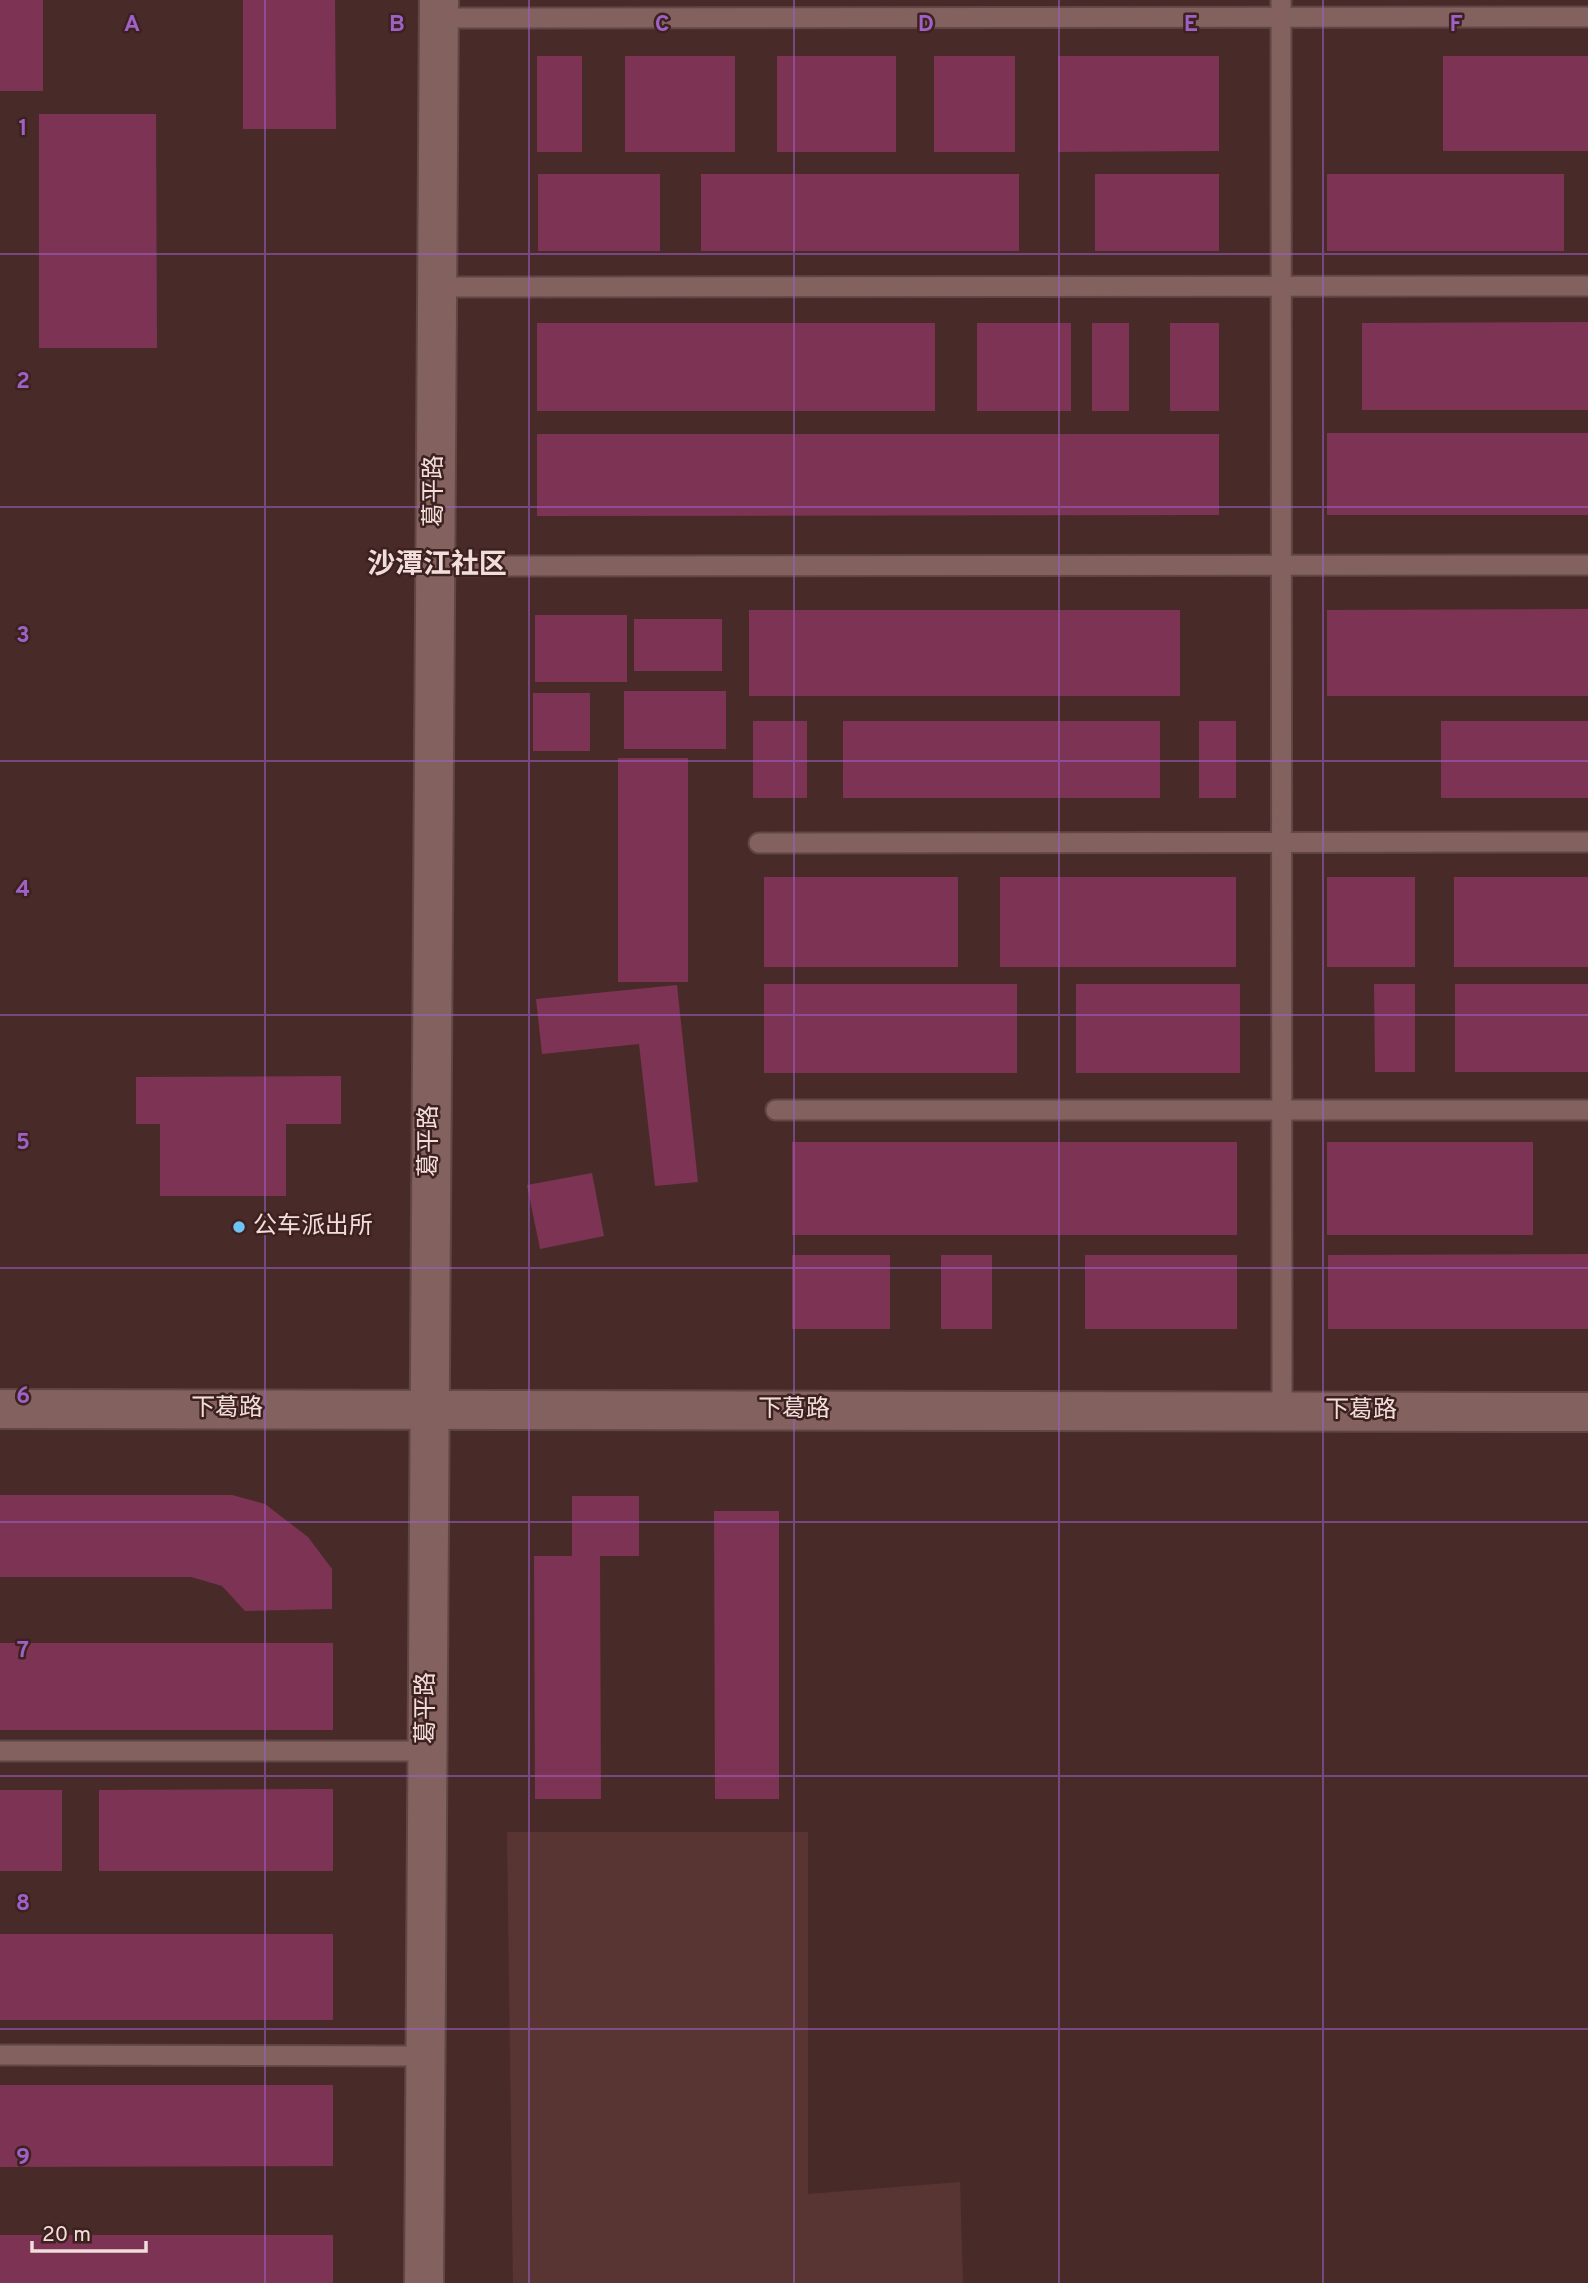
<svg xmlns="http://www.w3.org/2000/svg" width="1588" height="2283" viewBox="0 0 1588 2283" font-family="Overpass,'Noto Sans SC',sans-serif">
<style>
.built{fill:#583532}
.building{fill:#7d3354}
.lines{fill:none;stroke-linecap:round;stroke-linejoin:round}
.service-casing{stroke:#604746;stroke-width:23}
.minor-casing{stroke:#604746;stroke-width:42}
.service{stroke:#83615f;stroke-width:19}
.minor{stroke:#83615f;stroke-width:38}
.grid{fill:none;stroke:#9e61c7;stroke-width:2;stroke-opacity:0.55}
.poi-dot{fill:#6fc2f4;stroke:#3d211f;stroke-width:2.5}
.labels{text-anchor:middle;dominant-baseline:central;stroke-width:5;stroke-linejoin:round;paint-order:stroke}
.street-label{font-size:24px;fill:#f1dddb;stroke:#3d211f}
.poi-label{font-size:24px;fill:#f1dddb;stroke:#3d211f;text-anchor:start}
.quarter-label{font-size:28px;font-weight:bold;fill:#f1dddb;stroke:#3d211f}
.grid-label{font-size:23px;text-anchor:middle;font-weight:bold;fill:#9e61c7;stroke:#3d211f;stroke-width:5;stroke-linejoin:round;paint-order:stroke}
</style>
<rect width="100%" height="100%" fill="#482b29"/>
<polygon class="built" points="507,1832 808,1832 808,2194 960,2182 963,2283 513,2283"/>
<g class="building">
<rect x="0" y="0" width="43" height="91"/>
<polygon points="243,0 335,0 336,129 243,129"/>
<rect x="537" y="56" width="45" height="96"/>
<rect x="625" y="56" width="110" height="96"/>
<rect x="777" y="56" width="119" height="96"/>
<rect x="934" y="56" width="81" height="96"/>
<polygon points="1058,56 1219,56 1219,151 1058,152"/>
<rect x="1443" y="56" width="145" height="95"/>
<polygon points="39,114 156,114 157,348 39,348"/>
<rect x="538" y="174" width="122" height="77"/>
<rect x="701" y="174" width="318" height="77"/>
<rect x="1095" y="174" width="124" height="77"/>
<rect x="1327" y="174" width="237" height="77"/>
<polygon points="1588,322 1588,410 1362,410 1362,323"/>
<rect x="537" y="323" width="398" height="88"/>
<rect x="977" y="323" width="94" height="88"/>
<rect x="1092" y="323" width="37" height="88"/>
<rect x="1170" y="323" width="49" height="88"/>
<rect x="1327" y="433" width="261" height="82"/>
<polygon points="537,434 1219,434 1219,515 537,516"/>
<polygon points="1588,609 1588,696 1327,696 1327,610"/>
<rect x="749" y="610" width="431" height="86"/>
<rect x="535" y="615" width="92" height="67"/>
<rect x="634" y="619" width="88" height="52"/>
<rect x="624" y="691" width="102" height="58"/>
<rect x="533" y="693" width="57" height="58"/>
<rect x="753" y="721" width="54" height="77"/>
<rect x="843" y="721" width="317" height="77"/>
<rect x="1199" y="721" width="37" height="77"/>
<rect x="1441" y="721" width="147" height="77"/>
<rect x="618" y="758" width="70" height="224"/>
<rect x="764" y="877" width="194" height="90"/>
<rect x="1000" y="877" width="236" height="90"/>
<rect x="1327" y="877" width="88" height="90"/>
<rect x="1454" y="877" width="134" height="90"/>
<rect x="764" y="984" width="253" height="89"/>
<rect x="1076" y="984" width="164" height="89"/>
<polygon points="1374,984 1415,984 1415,1072 1375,1072"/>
<rect x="1455" y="984" width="133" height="88"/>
<polygon points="677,985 698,1182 655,1186 639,1044 542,1054 536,999"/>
<polygon points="341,1076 341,1124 286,1124 286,1196 160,1196 160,1124 136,1124 136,1077"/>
<rect x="792" y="1142" width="445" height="93"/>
<rect x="1327" y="1142" width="206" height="93"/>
<polygon points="592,1173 604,1236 540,1249 527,1185"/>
<polygon points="1588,1254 1588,1329 1328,1329 1328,1255"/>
<rect x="792" y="1255" width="98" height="74"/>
<rect x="941" y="1255" width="51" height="74"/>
<rect x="1085" y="1255" width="152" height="74"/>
<polygon points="0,1495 232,1495 265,1504 308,1537 332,1569 332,1609 245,1611 222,1586 191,1577 0,1577"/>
<polygon points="572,1496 639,1496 639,1556 600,1556 601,1799 535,1799 534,1556 572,1556"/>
<polygon points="714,1511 779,1511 779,1799 715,1799"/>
<rect x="0" y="1643" width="333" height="87"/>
<polygon points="333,1789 333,1871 99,1871 99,1790"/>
<rect x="0" y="1790" width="62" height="81"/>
<rect x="0" y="1934" width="333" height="86"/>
<polygon points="0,2085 333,2085 333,2166 0,2167"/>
<rect x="0" y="2235" width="333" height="48"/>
</g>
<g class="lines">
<defs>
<g id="service">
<polyline points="1281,0 1282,1411"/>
<polyline points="439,18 1588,17"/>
<polyline points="437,287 1588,286"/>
<polyline points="434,566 1588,565"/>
<polyline points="759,843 1588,842"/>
<polyline points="776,1110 1588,1110"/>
<polyline points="0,1751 427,1751"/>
<polyline points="0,2055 426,2056"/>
</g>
<g id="minor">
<polyline points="0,1409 1588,1412"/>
<polyline points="424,2283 439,0"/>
</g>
</defs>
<use href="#service" class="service-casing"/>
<use href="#minor" class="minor-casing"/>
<use href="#service" class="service"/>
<use href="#minor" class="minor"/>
</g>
<path class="grid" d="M265,0V2283M529,0V2283M794,0V2283M1059,0V2283M1323,0V2283M0,254H1588M0,507H1588M0,761H1588M0,1015H1588M0,1268H1588M0,1522H1588M0,1776H1588M0,2029H1588"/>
<circle class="poi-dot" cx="239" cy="1227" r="7"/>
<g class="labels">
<g class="street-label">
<text transform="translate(435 491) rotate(-90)">葛平路</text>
<text transform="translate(430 1141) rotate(-90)">葛平路</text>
<text x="227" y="1409">下葛路</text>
<text x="794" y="1410">下葛路</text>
<text x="1361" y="1411">下葛路</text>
<text transform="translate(427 1708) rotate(-90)">葛平路</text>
</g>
<g class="poi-label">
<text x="253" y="1227">公车派出所</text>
</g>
<g class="quarter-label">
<text x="437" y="566">沙潭江社区</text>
</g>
</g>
<g class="grid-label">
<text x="132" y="31">A</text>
<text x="397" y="31">B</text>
<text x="662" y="31">C</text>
<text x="926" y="31">D</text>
<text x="1191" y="31">E</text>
<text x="1456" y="31">F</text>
<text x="23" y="135">1</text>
<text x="23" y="388">2</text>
<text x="23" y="642">3</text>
<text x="23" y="896">4</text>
<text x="23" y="1149">5</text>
<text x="23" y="1403">6</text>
<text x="23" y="1657">7</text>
<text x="23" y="1910">8</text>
<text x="23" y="2164">9</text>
</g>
<path d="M32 2241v10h114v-10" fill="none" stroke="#f1dddb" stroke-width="3.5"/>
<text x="42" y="2241" font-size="21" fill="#f1dddb" stroke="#3d211f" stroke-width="5" paint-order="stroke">20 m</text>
</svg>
